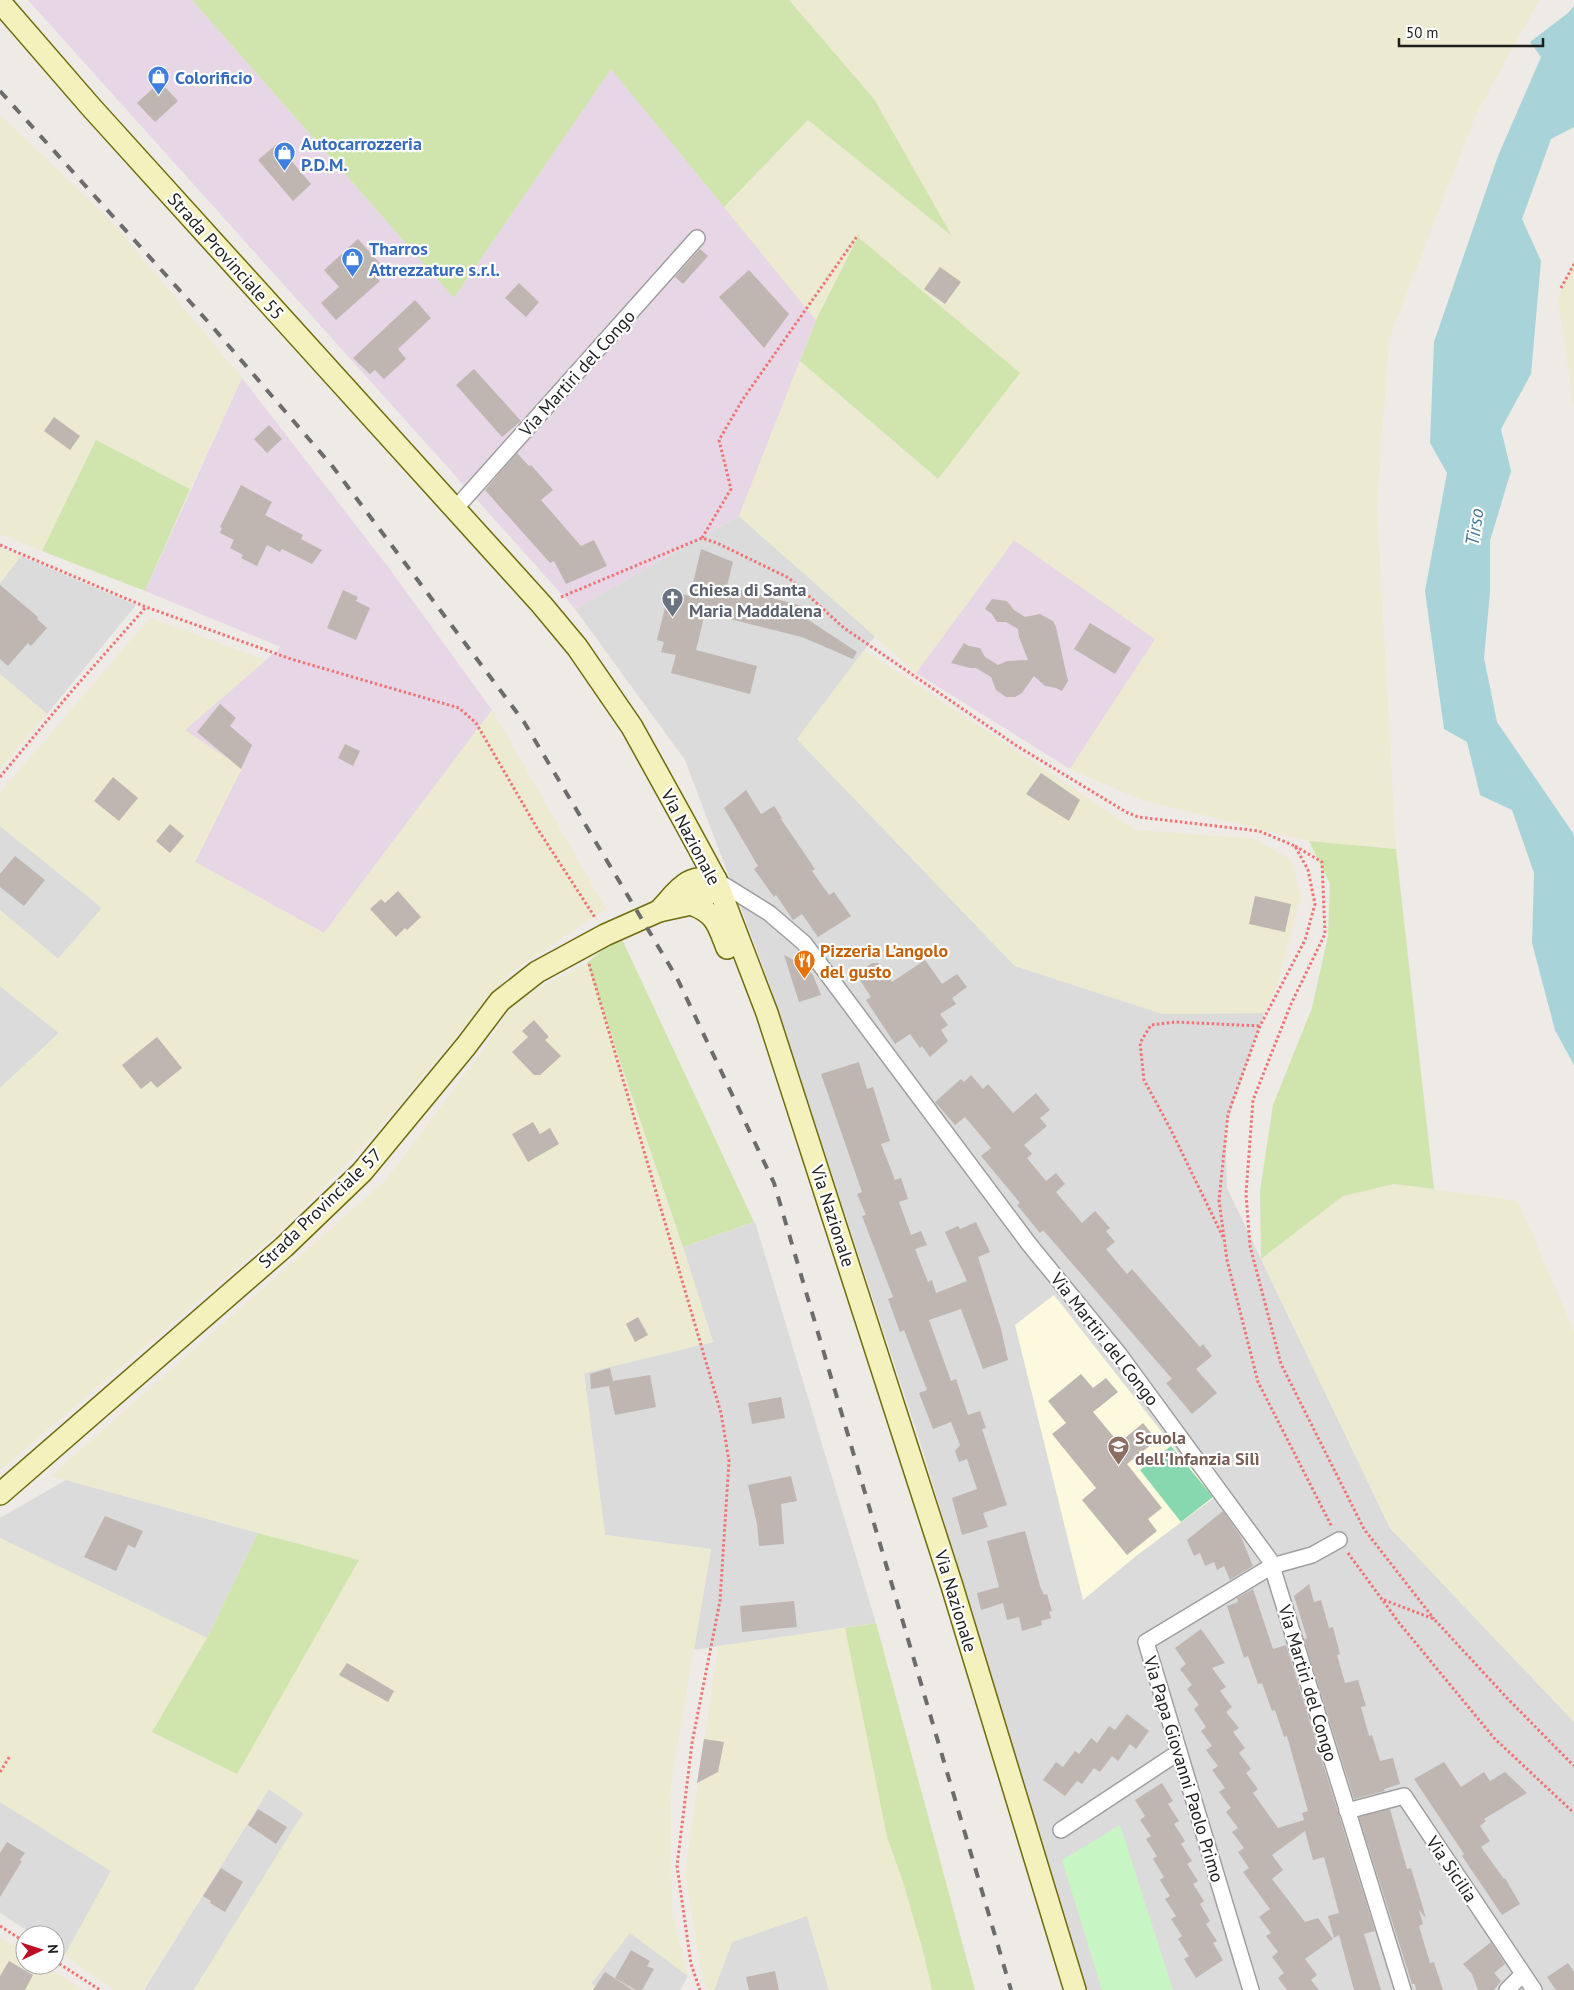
<svg xmlns="http://www.w3.org/2000/svg" width="1574" height="1990" viewBox="0 0 1574 1990" font-family="'PT Sans',sans-serif">
<style>
.residential{fill:#dcdbdb}
.industrial{fill:#e7d7e6}
.education{fill:#fdf9df}
.farmland{fill:#ecead1}
.grass{fill:#d0e5ae}
.park{fill:#c7f6c4}
.pitch{fill:#88d8af}
.water{fill:#a8d4d9}
.building{fill:#bfb5b1}
.lines{fill:none;stroke-linecap:round;stroke-linejoin:round}
.street-casing{stroke:#9f9f9f;stroke-width:18}
.secondary-casing{stroke:#6e6c0c;stroke-width:24}
.path{stroke:#f07476;stroke-width:3;stroke-dasharray:2.5 2.5;stroke-linecap:butt}
.street{stroke:#fff;stroke-width:15}
.secondary{stroke:#f5f1bc;stroke-width:21}
.rail{stroke:#6c6c6c;stroke-width:4;stroke-dasharray:10 10;stroke-linecap:butt}
.labels{text-anchor:middle;dominant-baseline:central;stroke-width:4.5;stroke-linejoin:round;paint-order:stroke}
.shop-label{font-size:18px;font-weight:bold;fill:#366cbe;stroke:#fff;text-anchor:start}
.street-label{font-size:18px;fill:#1e1e1e;stroke:#fff}
.worship-label{font-size:18px;font-weight:bold;fill:#5b616d;stroke:#fff;text-anchor:start}
.food-label{font-size:18px;font-weight:bold;fill:#c56008;stroke:#fff;text-anchor:start}
.education-label{font-size:18px;font-weight:bold;fill:#785e54;stroke:#fff;text-anchor:start}
.water-label{font-size:19px;font-style:italic;fill:#4b7b98;stroke:#fff}
</style>
<rect width="100%" height="100%" fill="#eeeae5"/>
<g class="residential">
<polygon points="739,516 875,636 797,739 1015,966 1163,1014 1264,1013 1225,1129 1227,1188 1390,1528 1574,1722 1574,1990 1085,1990 921,1445 767,977 685,760 575,609"/>
<polygon points="21,556 136,605 47,714 0,674 0,583"/>
<polygon points="0,826 102,908 58,959 0,910"/>
<polygon points="0,986 59,1033 0,1088"/>
<polygon points="755,1222 876,1623 694,1650 711,1549 605,1535 584,1373 713,1342 683,1247"/>
<polygon points="66,1480 258,1533 207,1638 0,1538 0,1518"/>
<polygon points="269,1789 304,1813 194,1990 144,1990"/>
<polygon points="0,1802 111,1871 65,1955 55,1949 55,1935 34,1935 0,1913"/>
<polygon points="807,1916 829,1990 714,1990 732,1942"/>
<polygon points="630,1932 688,1976 680,1990 601,1990 591,1984"/>
</g>
<g class="industrial">
<polygon points="28,0 192,0 454,298 611,68 816,320 739,516 575,609"/>
<polygon points="242,378 389,568 492,710 324,933 195,862 242,768 184,730 281,647 145,591"/>
<polygon points="1014,540 1156,639 1070,769 916,673"/>
</g>
<polygon class="education" points="1054,1295 1172,1445 1215,1497 1136,1556 1083,1600 1015,1325"/>
<g class="farmland">
<polygon points="789,0 1539,0 1476,114 1389,339 1377,507 1396,849 1309,841 1142,800 1070,769 1155,639 1014,540 916,673 739,516 800,361 937,479 858,237 816,320 724,207 808,120 951,235 874,99"/>
<polygon points="0,115 112,222 242,378 190,489 96,440 42,551 0,534"/>
<polygon points="1574,262 1574,409 1558,299"/>
<polygon points="0,548 21,556 0,583"/>
<polygon points="150,618 266,660 185,730 242,768 195,862 324,933 492,710 606,909 512,971 375,1133 289,1223 0,1470 0,1088 59,1033 0,986 0,910 58,959 102,908 0,826 0,793"/>
<polygon points="864,650 1136,830 1254,839 1291,860 1301,895 1278,983 1264,1013 1163,1014 1015,966 797,739"/>
<polygon points="0,674 47,714 0,769"/>
<polygon points="587,963 683,1247 713,1342 584,1373 605,1535 711,1549 670,1790 672,1911 688,1976 630,1933 591,1983 601,1990 194,1990 303,1813 269,1789 143,1990 114,1990 65,1955 111,1871 0,1802 0,1538 207,1638 152,1732 359,1560 51,1476 386,1180 484,1049 515,1001"/>
<polygon points="1394,1184 1518,1201 1574,1332 1574,1722 1390,1528 1261,1259 1343,1196"/>
<polygon points="845,1628 887,1837 903,1882 923,1951 932,1990 829,1990 807,1916 732,1942 714,1990 709,1990 703,1981 685,1874 718,1646"/>
<polygon points="0,1937 25,1953 25,1965 44,1965 83,1990 0,1990"/>
</g>
<g class="grass">
<polygon points="192,0 789,0 874,99 952,236 808,120 724,207 611,69 454,298"/>
<polygon points="858,237 1020,373 938,479 800,361 816,320"/>
<polygon points="96,440 190,489 145,591 42,551"/>
<polygon points="1309,841 1396,849 1434,1189 1394,1184 1343,1196 1261,1259 1260,1191 1273,1105 1312,1008 1328,936 1330,884"/>
<polygon points="620,935 754,1222 683,1247 587,963"/>
<polygon points="258,1533 359,1560 237,1774 152,1732 207,1638"/>
<polygon points="876,1623 975,1990 932,1990 923,1951 903,1882 887,1837 845,1628"/>
</g>
<polygon class="park" points="1120,1825 1173,1990 1102,1990 1062,1860"/>
<polygon class="pitch" points="1171,1446 1213,1497 1181,1522 1140,1470"/>
<polygon class="water" points="1574,6 1574,127 1551,139 1522,219 1541,261 1531,374 1501,429 1511,471 1490,541 1490,592 1484,658 1497,722 1573,833 1574,838 1574,1065 1555,1030 1532,943 1534,873 1512,810 1480,795 1467,742 1444,729 1425,591 1447,473 1430,443 1434,342 1498,156 1541,57 1530,42 1568,13"/>
<g class="building">
<polygon points="160,82 178,101 155,122 137,103"/>
<polygon points="277,144 311,184 293,201 258,160"/>
<polygon points="358,239 385,269 376,277 380,281 336,320 321,303 339,287 324,270"/>
<polygon points="700,249 708,256 683,284 675,277"/>
<polygon points="940,267 961,282 945,304 924,289"/>
<polygon points="749,270 789,314 764,348 719,297"/>
<polygon points="519,283 539,302 526,317 505,298"/>
<polygon points="415,300 431,318 398,349 406,359 384,379 375,370 370,374 353,358"/>
<polygon points="474,369 521,421 502,437 456,385"/>
<polygon points="54,417 80,436 70,450 44,431"/>
<polygon points="269,425 282,439 267,453 254,439"/>
<polygon points="517,453 529,466 531,465 553,490 541,500 581,546 594,540 607,566 566,584 554,561 550,563 485,490"/>
<polygon points="241,485 272,502 265,515 303,535 301,539 322,550 312,564 282,549 280,552 267,545 257,566 241,558 243,555 230,548 234,540 220,533 222,528 220,527"/>
<polygon points="701,549 733,562 727,586 806,607 804,617 857,652 853,659 802,637 705,613 696,650 757,666 750,694 671,673 676,655 661,652 664,642 657,640 669,591 690,596"/>
<polygon points="0,585 38,617 37,619 47,628 31,646 28,643 8,666 0,659"/>
<polygon points="343,590 358,597 356,601 370,608 356,640 327,628"/>
<polygon points="992,599 1007,601 1014,610 1025,617 1040,614 1053,621 1056,627 1068,681 1062,691 1056,688 1045,686 1034,676 1022,693 1015,697 1006,697 996,690 991,677 976,668 970,668 951,663 964,643 969,646 980,648 985,657 998,665 1007,661 1028,660 1019,637 1018,629 1006,622 997,622 991,613 985,609"/>
<polygon points="1090,623 1131,648 1115,674 1074,649"/>
<polygon points="220,704 236,718 230,726 252,745 241,769 197,732"/>
<polygon points="345,744 360,751 353,766 338,758"/>
<polygon points="1041,773 1080,800 1069,821 1026,794"/>
<polygon points="113,777 138,798 119,821 94,801"/>
<polygon points="746,790 761,814 774,806 782,818 781,819 815,869 812,871 829,895 834,892 851,916 818,937 802,914 793,920 776,895 774,897 754,869 758,866 724,808"/>
<polygon points="170,824 184,836 170,853 156,841"/>
<polygon points="15,856 45,880 24,906 0,887 0,874"/>
<polygon points="398,891 421,917 407,930 405,928 396,937 370,909 381,899 385,903"/>
<polygon points="1255,896 1291,904 1285,932 1249,924"/>
<polygon points="784,955 805,966 813,975 821,995 799,1002"/>
<polygon points="925,960 942,984 957,974 967,987 952,998 956,1004 940,1014 948,1025 941,1030 948,1041 930,1057 922,1046 920,1048 910,1034 895,1044 866,1000 871,997 856,974 872,963 878,963 892,982"/>
<polygon points="534,1020 549,1037 545,1040 561,1056 540,1075 534,1075 512,1052 528,1037 522,1031"/>
<polygon points="157,1037 182,1068 157,1088 151,1081 141,1089 122,1065"/>
<polygon points="859,1062 867,1089 873,1087 890,1141 881,1144 895,1180 901,1178 908,1199 899,1202 911,1235 921,1231 927,1245 915,1249 928,1282 932,1280 936,1293 967,1281 945,1232 958,1226 960,1229 976,1222 990,1252 978,1257 1001,1329 1008,1360 983,1369 961,1309 929,1320 951,1381 956,1379 968,1415 980,1411 986,1428 982,1429 1007,1505 983,1513 988,1527 962,1535 952,1498 977,1489 967,1459 959,1462 955,1451 960,1445 951,1422 933,1429 919,1393 927,1390 904,1330 900,1332 888,1299 893,1297 862,1216 866,1215 857,1194 862,1192 821,1074"/>
<polygon points="971,1075 983,1089 988,1084 1013,1113 1036,1093 1050,1110 1040,1118 1047,1126 1024,1145 1032,1154 1027,1158 1046,1181 1056,1173 1065,1184 1056,1192 1082,1223 1095,1211 1110,1228 1106,1231 1115,1242 1106,1249 1127,1274 1132,1269 1200,1347 1203,1344 1212,1356 1196,1369 1217,1393 1192,1414 1166,1383 1172,1379 1070,1261 1043,1230 1040,1233 1017,1205 1020,1203 981,1156 991,1148 965,1117 955,1125 935,1102 961,1079 964,1082"/>
<polygon points="533,1122 540,1134 550,1128 559,1144 528,1162 512,1134"/>
<polygon points="638,1317 648,1335 635,1342 626,1324"/>
<polygon points="610,1368 613,1381 650,1375 656,1407 615,1415 609,1386 591,1389 590,1374"/>
<polygon points="1081,1374 1093,1388 1106,1378 1118,1392 1093,1412 1119,1443 1143,1423 1157,1440 1127,1464 1162,1508 1148,1519 1157,1531 1127,1555 1082,1500 1096,1488 1052,1434 1066,1423 1048,1401"/>
<polygon points="781,1397 785,1418 752,1424 748,1403"/>
<polygon points="791,1476 797,1501 781,1504 784,1544 759,1546 757,1524 748,1485"/>
<polygon points="1223,1511 1241,1537 1253,1566 1230,1580 1224,1566 1217,1570 1214,1562 1205,1566 1200,1553 1194,1556 1187,1540"/>
<polygon points="105,1516 143,1531 135,1548 128,1545 116,1571 84,1557"/>
<polygon points="1025,1531 1040,1586 1044,1595 1047,1594 1052,1611 1049,1612 1051,1618 1041,1621 1042,1625 1022,1631 1019,1617 1007,1620 1003,1603 981,1610 977,1593 999,1587 987,1541"/>
<polygon points="1309,1584 1314,1602 1321,1600 1329,1628 1333,1627 1340,1654 1337,1655 1345,1683 1358,1680 1366,1706 1361,1707 1369,1736 1372,1735 1380,1761 1393,1758 1400,1784 1384,1789 1385,1791 1354,1799 1304,1639 1307,1638 1294,1596"/>
<polygon points="1253,1589 1273,1649 1286,1645 1375,1931 1364,1934 1381,1990 1354,1990 1339,1935 1334,1938 1328,1916 1339,1913 1324,1857 1313,1860 1305,1831 1272,1855 1283,1870 1272,1879 1305,1922 1318,1918 1333,1939 1305,1959 1317,1975 1311,1980 1319,1990 1287,1990 1278,1978 1284,1973 1272,1957 1278,1952 1266,1936 1271,1933 1259,1917 1270,1909 1243,1872 1249,1868 1238,1852 1244,1848 1232,1832 1238,1828 1226,1812 1231,1808 1219,1792 1225,1788 1212,1770 1218,1766 1206,1750 1212,1746 1201,1731 1206,1727 1194,1709 1199,1705 1187,1689 1192,1685 1180,1669 1186,1664 1175,1648 1201,1629 1225,1663 1212,1668 1226,1687 1220,1691 1232,1707 1226,1712 1239,1728 1233,1732 1245,1748 1239,1753 1251,1769 1246,1773 1258,1789 1253,1793 1278,1828 1304,1820 1302,1813 1308,1811 1287,1736 1284,1737 1275,1710 1272,1711 1262,1683 1258,1684 1248,1656 1244,1658 1227,1606 1238,1602 1237,1598"/>
<polygon points="794,1601 797,1627 742,1632 740,1606"/>
<polygon points="347,1663 394,1691 388,1702 339,1675"/>
<polygon points="1127,1714 1149,1731 1136,1749 1130,1744 1118,1761 1112,1756 1100,1772 1094,1768 1082,1784 1077,1781 1065,1796 1043,1780 1056,1762 1063,1767 1075,1751 1079,1754 1091,1738 1097,1743 1109,1726 1115,1730"/>
<polygon points="704,1739 724,1742 718,1772 697,1783"/>
<polygon points="1444,1762 1461,1787 1484,1772 1490,1781 1505,1772 1527,1793 1484,1819 1486,1821 1480,1826 1490,1841 1481,1847 1504,1879 1505,1878 1520,1904 1502,1915 1462,1856 1464,1854 1414,1779"/>
<polygon points="1162,1783 1173,1801 1168,1804 1179,1821 1174,1824 1185,1841 1181,1844 1192,1861 1187,1864 1198,1881 1193,1884 1204,1901 1200,1904 1210,1921 1206,1924 1217,1941 1213,1943 1223,1960 1196,1978 1184,1959 1189,1956 1178,1939 1182,1936 1171,1919 1176,1916 1165,1899 1170,1896 1160,1880 1164,1877 1153,1859 1157,1856 1146,1839 1151,1836 1140,1820 1145,1816 1135,1800"/>
<polygon points="258,1809 287,1827 276,1844 248,1825"/>
<polygon points="1390,1809 1407,1869 1411,1868 1426,1918 1419,1910 1423,1924 1419,1926 1430,1963 1434,1962 1443,1990 1416,1990 1415,1984 1412,1984 1359,1817"/>
<polygon points="7,1842 25,1853 20,1860 22,1861 0,1897 0,1853"/>
<polygon points="221,1868 243,1882 225,1912 210,1903 211,1901 203,1896"/>
<polygon points="1491,1942 1505,1964 1494,1973 1501,1981 1494,1990 1478,1990 1472,1974 1463,1964"/>
<polygon points="631,1950 650,1961 647,1966 654,1969 642,1990 636,1990 615,1978"/>
<polygon points="9,1961 33,1975 25,1990 0,1990 0,1976"/>
<polygon points="1568,1963 1574,1972 1574,1990 1556,1990 1547,1977"/>
<polygon points="775,1971 779,1990 749,1990 746,1977"/>
<polygon points="605,1972 633,1990 593,1990"/>
</g>
<g class="lines">
<defs>
<g id="street">
<polyline points="456,508 697,238"/>
<polyline points="716,880 769,913 804,943 1029,1244 1119,1354 1270,1560 1403,1990"/>
<polyline points="1347,1811 1404,1796 1534,1990"/>
<polyline points="1061,1830 1179,1752"/>
<polyline points="1251,1990 1146,1642 1272,1566 1312,1555 1339,1540"/>
<polyline points="1507,1990 1522,1975"/>
</g>
<g id="secondary">
<polyline points="0,2 91,107 542,605 577,647 632,727 684,821 716,880 767,1013 952,1586 1075,1990"/>
<path d="M691,904C716,913 718,925 727,948"/>
<path d="M659,911C678,891 686,873 716,880"/>
<polyline points="0,1494 284,1247 362,1172 466,1046 500,1001 537,972 605,935 659,911 691,904 710,893 716,880"/>
</g>
</defs>
<use href="#street" class="street-casing"/>
<use href="#secondary" class="secondary-casing"/>
<g class="path">
<polyline points="1561,288 1574,264"/>
<polyline points="702,538 731,489 719,440 743,399 858,235"/>
<polyline points="0,545 146,607 291,659 459,708 476,723 537,828 596,919"/>
<polyline points="561,597 702,538 717,543 789,578 844,628 1017,746 1126,812 1138,817 1259,831 1295,846 1308,870 1315,904 1305,940 1260,1026 1228,1114 1219,1200 1227,1260 1258,1382 1332,1527"/>
<polyline points="0,777 71,692 146,607"/>
<polyline points="1295,846 1322,862 1325,934 1291,1004 1253,1100 1246,1194 1250,1246 1281,1364 1364,1529 1434,1619"/>
<polyline points="589,964 721,1413 729,1461 720,1601 692,1743 677,1866 691,1964 700,1990"/>
<polyline points="1223,1237 1171,1130 1144,1080 1140,1043 1151,1025 1175,1022 1260,1026"/>
<polyline points="1348,1553 1400,1624 1494,1738 1574,1813"/>
<polyline points="1384,1600 1434,1619 1507,1698 1574,1766"/>
<polyline points="0,1772 10,1756"/>
<polyline points="0,1926 25,1942"/>
<polyline points="55,1961 100,1990"/>
</g>
<use href="#street" class="street"/>
<use href="#secondary" class="secondary"/>
<polyline class="rail" points="0,91 210,324 333,467 524,722 677,978 774,1183 1011,1990"/>
</g>
<defs>
<symbol id="shop-pin" viewBox="-11 -11 22 30"><path d="M0 17L-7.5 6A9.5 9.5 0 1 1 7.5 6Z" fill="#3f7fe0" stroke="#fff"/><path d="M-5-2.5h2.3a2.7 3.5 0 0 1 5.4 0H5L5.5 6h-11ZM-1.5-2.5h3a1.5 2.3 0 0 0-3 0Z" fill="#fff"/></symbol>
<symbol id="church-pin" viewBox="-11 -11 22 30"><path d="M0 17L-7.5 6A9.5 9.5 0 1 1 7.5 6Z" fill="#6b7280" stroke="#fff"/><path d="M-1.2-6h2.4v3.5h3.3v2.4h-3.3V6h-2.4V-.1h-3.3v-2.4h3.3Z" fill="#fff"/></symbol>
<symbol id="restaurant-pin" viewBox="-11 -11 22 30"><path d="M0 17L-7.5 6A9.5 9.5 0 1 1 7.5 6Z" fill="#e8710a" stroke="#fff"/><path d="M-5-6h1v4h1v-4h1v4h1v-4h1v5L-1.5 .5V6h-2V.5L-5-1ZM5-6V6H3V1.5H1.5Q1.5-4 5-6Z" fill="#fff"/></symbol>
<symbol id="school-pin" viewBox="-11 -11 22 30"><path d="M0 17L-7.5 6A9.5 9.5 0 1 1 7.5 6Z" fill="#8d6e63" stroke="#fff"/><path d="M0-5L7-2L0 1L-7-2ZM-4 1L0 2.5L4 1V4Q0 6-4 4Z" fill="#fff"/></symbol>
</defs>
<g fill-rule="evenodd">
<use href="#shop-pin" x="146" y="64" width="25" height="34"/>
<use href="#shop-pin" x="272" y="140" width="25" height="34"/>
<use href="#shop-pin" x="340" y="246" width="25" height="34"/>
<use href="#church-pin" x="660" y="586" width="25" height="34"/>
<use href="#restaurant-pin" x="792" y="948" width="25" height="34"/>
<use href="#school-pin" x="1106" y="1434" width="25" height="34"/>
</g>
<g class="labels">
<g class="shop-label">
<text x="175" y="77">Colorificio</text>
<text x="301" y="143">Autocarrozzeria<tspan x="301" dy="21">P.D.M.</tspan></text>
<text x="369" y="248">Tharros<tspan x="369" dy="21">Attrezzature s.r.l.</tspan></text>
</g>
<g class="street-label">
<text transform="translate(226 256) rotate(48)">Strada Provinciale 55</text>
<text transform="translate(577 373) rotate(-48)">Via Martiri del Congo</text>
<text transform="translate(691 837) rotate(62)">Via Nazionale</text>
<text transform="translate(320 1208) rotate(-44)">Strada Provinciale 57</text>
<text transform="translate(833 1216) rotate(72)">Via Nazionale</text>
<text transform="translate(1105 1339) rotate(52)">Via Martiri del Congo</text>
<text transform="translate(956 1601) rotate(73)">Via Nazionale</text>
<text transform="translate(1308 1683) rotate(73)">Via Martiri del Congo</text>
<text transform="translate(1184 1769) rotate(73)">Via Papa Giovanni Paolo Primo</text>
<text transform="translate(1452 1869) rotate(56)">Via Sicilia</text>
</g>
<g class="worship-label">
<text x="689" y="589">Chiesa di Santa<tspan x="689" dy="21">Maria Maddalena</tspan></text>
</g>
<g class="food-label">
<text x="820" y="950">Pizzeria L'angolo<tspan x="820" dy="21">del gusto</tspan></text>
</g>
<g class="education-label">
<text x="1135" y="1437">Scuola<tspan x="1135" dy="21">dell'Infanzia Silì</tspan></text>
</g>
<g class="water-label">
<text transform="translate(1474 527) rotate(-82)">Tirso</text>
</g>
</g>
<g transform="translate(40 1950) rotate(86)"><circle r="24" fill="#ffffff" stroke="#a5a5a5"/>
<path d="M0-4L9 19L0 12L-9 19Z" fill="#be0e24"/>
<text y="-8" font-size="14" font-weight="bold" text-anchor="middle" fill="#1e1e1e">N</text>
</g>
<path d="M1399 38v8h144v-8" fill="none" stroke="#1e1e1e" stroke-width="2.5"/>
<text x="1406" y="38" font-size="15" fill="#1e1e1e" stroke="#ffffff" stroke-width="4" paint-order="stroke">50 m</text>
</svg>
